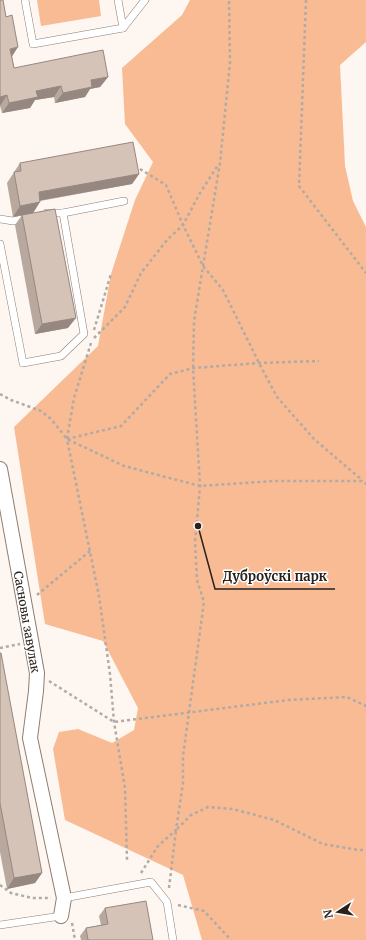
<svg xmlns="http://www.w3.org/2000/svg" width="366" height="940" viewBox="0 0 366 940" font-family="Merriweather,serif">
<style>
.green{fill:#f8bb93}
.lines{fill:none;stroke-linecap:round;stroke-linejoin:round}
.service-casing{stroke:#8e7d71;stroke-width:8}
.minor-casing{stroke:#8e7d71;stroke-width:16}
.path{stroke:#b2aaa5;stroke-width:2.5;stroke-dasharray:3 3;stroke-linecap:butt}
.service{stroke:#fff;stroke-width:7}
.minor{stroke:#fff;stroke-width:14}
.wall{fill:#b8a89d}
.shaded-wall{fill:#968880}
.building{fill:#d6c3b7;stroke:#968880}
.labels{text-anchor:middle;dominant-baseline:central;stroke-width:3;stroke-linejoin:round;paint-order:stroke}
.street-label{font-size:12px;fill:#28211c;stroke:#fff}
.leader{fill:none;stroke:#28211c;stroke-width:1.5}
.callout-dot{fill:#28211c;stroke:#fff;stroke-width:1.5}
.callout-label{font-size:13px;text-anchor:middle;font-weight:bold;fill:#28211c;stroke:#fff;stroke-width:3;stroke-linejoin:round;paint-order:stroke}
</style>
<rect width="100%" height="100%" fill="#fef6f1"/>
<g class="green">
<polygon points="37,0 99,0 101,16 41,26"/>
<polygon points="190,0 366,0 366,42 340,65 345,166 353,201 366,227 366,940 202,940 183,875 65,820 53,749 59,732 78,729 112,743 134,730 138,708 103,641 45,624 14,427 98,346 111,274 135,200 153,162 125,124 122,68 182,15"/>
</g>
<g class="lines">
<defs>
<g id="service">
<polyline points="25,0 33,44 123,28 145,0"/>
<polyline points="118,0 123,28"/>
<polyline points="63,213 124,201"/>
<polyline points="0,219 13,221 27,218"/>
<polyline points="0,244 23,363 61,356 84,334 63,213 47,213"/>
<polyline points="64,898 151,882 167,902 173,940"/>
<polyline points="0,925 61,916"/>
</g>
<polyline id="minor" points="0,469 37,673 36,691 30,738 64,898 61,916"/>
</defs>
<use href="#service" class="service-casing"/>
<use href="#minor" class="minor-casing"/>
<g class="path">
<polyline points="306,0 299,186 366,273"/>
<polyline points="140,169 166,185 183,225 203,266 223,290 259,363 277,397 314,439 362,480"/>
<polyline points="94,330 111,274"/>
<polyline points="94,338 125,307 141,273 167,240 183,225 200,193 218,165"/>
<polyline points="91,343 74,398 67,439 99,596 110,674 114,722 125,788 127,860"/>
<polyline points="0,394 11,400 41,411 51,419 67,439 124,466 200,486 274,481 362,481 366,484"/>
<polyline points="67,439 121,426 170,374 193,368 259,363 319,361"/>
<polyline points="37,595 90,551"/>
<polyline points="0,648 20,644"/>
<polyline points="49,681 114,722 288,700 347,697 366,706"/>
<polyline points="141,873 158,846 176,830 183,783 183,756 204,602 197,580 195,542 200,486 193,368 194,321 220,163 230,63 229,0"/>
<polyline points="0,885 11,893 32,898 51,898"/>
<polyline points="169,888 176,830 191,815 208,807 233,809 274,820 323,844 359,850 366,850"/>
<polyline points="178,905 204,911 231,940"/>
<polyline points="72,923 75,940"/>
</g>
<use href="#service" class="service"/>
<use href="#minor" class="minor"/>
</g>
<g class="wall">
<polygon points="3,1 14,68 108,77 100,87 90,89 85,97 55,103 54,97 35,100 30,108 2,113 0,106"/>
<polygon points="20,163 139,174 132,184 40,201 33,213 68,328 35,334 15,225 22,215 13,217 7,183"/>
<polygon points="0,653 42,873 35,883 7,889 0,852"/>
<polygon points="105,908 153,940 81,940 80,936 86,928 101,925 99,916"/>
</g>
<g class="shaded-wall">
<polygon points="18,47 11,58 10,49"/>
<polygon points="108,77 100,87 90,89 85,97 55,103 63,93 91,80"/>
<polygon points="61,86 54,97 35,100 30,108 2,113 9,103 36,91"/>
<polygon points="7,95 0,106 0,97"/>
<polygon points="139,174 132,184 31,202 39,192"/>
<polygon points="40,202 33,213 13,217 20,206"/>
<polygon points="76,318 68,328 35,334 42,324"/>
<polygon points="42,873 35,883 7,889 14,878"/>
</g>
<g class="building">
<polygon points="0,0 3,0 6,17 12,15 18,47 10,49 14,68 103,50 108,77 91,80 92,87 63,93 61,86 36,91 38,97 9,103 7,95 0,97"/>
<polygon points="133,142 139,174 39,192 40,202 20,206 14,172 21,171 20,163"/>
<polygon points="55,209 76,318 42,324 22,215"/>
<polygon points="0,653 1,653 42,873 14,878 0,803"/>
<polygon points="146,901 153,940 88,940 86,928 108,924 105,908"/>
</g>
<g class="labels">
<g class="street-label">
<text transform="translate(27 622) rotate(80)">Сасновы завулак</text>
</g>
</g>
<path class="leader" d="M198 526L215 589H335"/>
<circle class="callout-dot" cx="198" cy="526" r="4"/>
<g class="callout-label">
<text x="275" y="581">Дуброўскі парк</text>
</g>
<g transform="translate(338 912) rotate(258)" stroke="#ffffff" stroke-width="3" paint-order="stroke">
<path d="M0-3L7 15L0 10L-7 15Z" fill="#28211c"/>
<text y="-6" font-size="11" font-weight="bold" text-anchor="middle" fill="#28211c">N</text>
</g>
</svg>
